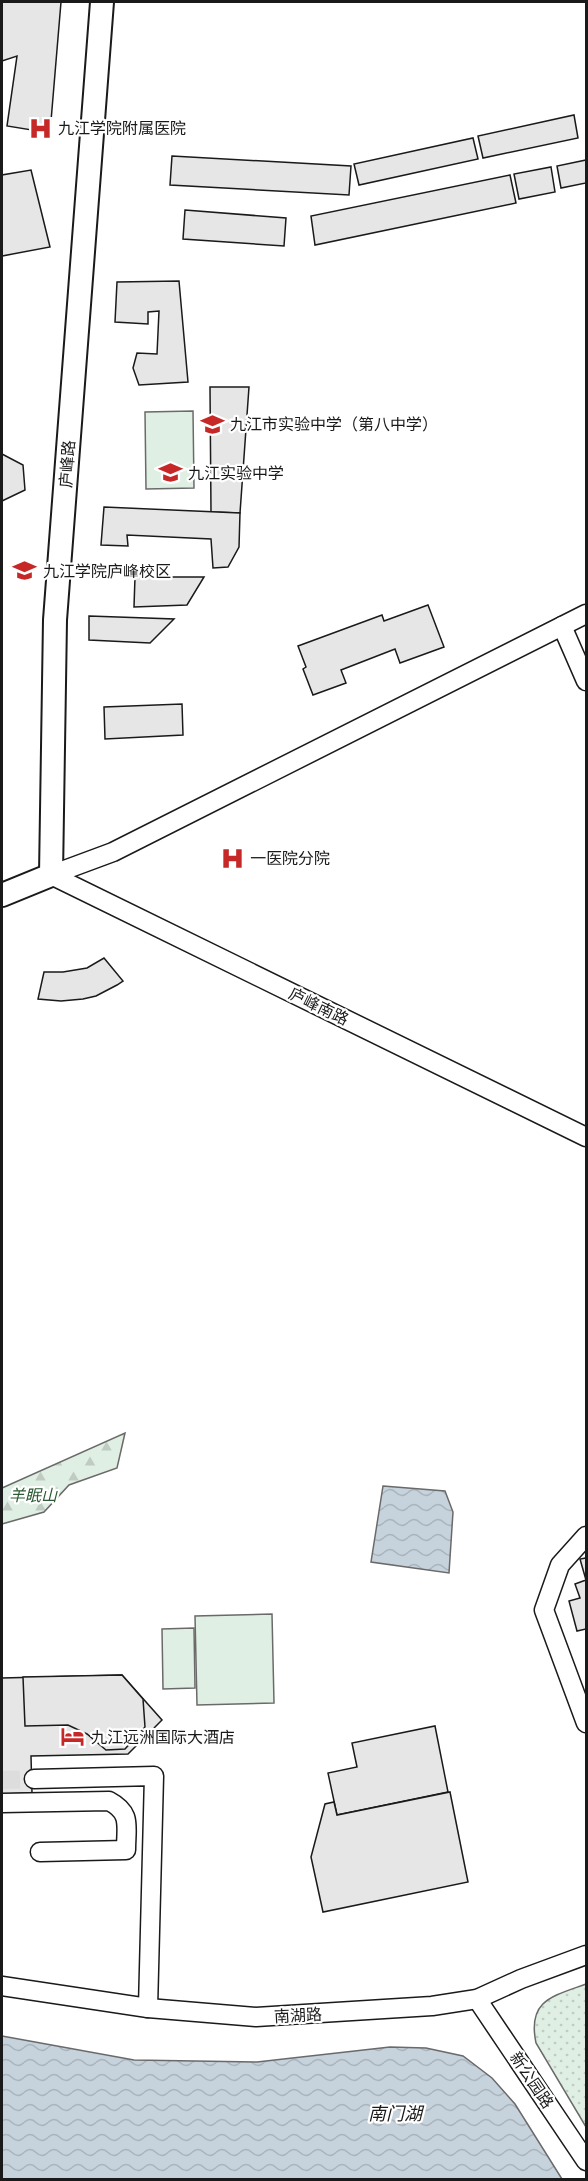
<svg xmlns="http://www.w3.org/2000/svg" width="588" height="2181" viewBox="0 0 588 2181" font-family="'Source Serif 4','Noto Sans SC',serif">
<style>
.green{fill:#e0efe3;stroke:#6a6a6a;stroke-width:1.5}
.forest{fill:url(#forest-firs);stroke:#6a6a6a;stroke-width:1.5}
.park{fill:url(#park-dots);stroke:#6a6a6a;stroke-width:1.5}
.water{fill:url(#water-waves);stroke:#6a6a6a;stroke-width:1.5}
.building{fill:#e6e6e6;stroke:#1a1a1a;stroke-width:1.5}
.lines{fill:none;stroke-linecap:round;stroke-linejoin:round}
.minor-tunnel{stroke:#ddd;stroke-width:18;stroke-dasharray:18 9;stroke-linecap:butt}
.minor-casing{stroke:#1a1a1a;stroke-width:21}
.major-casing{stroke:#1a1a1a;stroke-width:26}
.minor{stroke:#fff;stroke-width:18}
.major{stroke:#fff;stroke-width:22}
.labels{text-anchor:middle;dominant-baseline:central;stroke-width:4.5;stroke-linejoin:round;paint-order:stroke}
.poi-label{font-size:16px;fill:#1a1a1a;stroke:#fff;text-anchor:start}
.street-label{font-size:16px;fill:#1a1a1a;stroke:#fff}
.park-label{font-size:16px;font-style:italic;fill:#2b5a34;stroke:#fff}
.water-label{font-size:18px;font-style:italic;fill:#1a1a1a;stroke:#fff}
</style>
<defs>
<pattern id="forest-firs" width="22" height="20" patternUnits="userSpaceOnUse" patternTransform="scale(1.5)"><rect width="22" height="20" fill="#e0efe3"/><path d="M5 1l3.5 6h-7zM16 11l3.5 6h-7z" fill="#c0ccc2"/></pattern>
<pattern id="park-dots" width="8" height="8" patternUnits="userSpaceOnUse" patternTransform="scale(1.5)"><rect width="8" height="8" fill="#e0efe3"/><path d="M2 2h.1M6 6h.1" fill="none" stroke="#c0ccc2" stroke-width="1.8" stroke-linecap="round"/></pattern>
<pattern id="water-waves" width="16" height="10" patternUnits="userSpaceOnUse" patternTransform="scale(1.5)"><rect width="16" height="10" fill="#c6d2dc"/><path d="M0 5q4-4 8 0t8 0" fill="none" stroke="#aab4bc"/></pattern>
</defs>
<rect width="100%" height="100%" fill="#fff"/>
<g class="green">
<polygon points="193,411 194,488 146,489 145,412"/>
<polygon points="272,1614 274,1703 197,1705 195,1616"/>
<polygon points="194,1628 195,1688 163,1689 162,1629"/>
</g>
<polygon class="forest" points="125,1433 117,1468 69,1485 44,1512 2,1524 2,1488"/>
<path class="park" d="M586,1984V2127L536,2043C527,2000 553,1996 586,1984Z"/>
<g class="water">
<polygon points="383,1486 445,1491 453,1512 449,1573 371,1562"/>
<polygon points="2,2036 134,2060 257,2062 390,2047 426,2048 463,2056 492,2078 515,2104 562,2179 2,2179"/>
</g>
<g class="building">
<polygon points="2,2 61,2 50,133 7,126 17,56 2,61"/>
<polygon points="574,115 578,138 483,158 478,136"/>
<polygon points="473,138 478,159 359,185 354,164"/>
<polygon points="172,156 351,166 349,195 170,185"/>
<polygon points="586,160 586,183 561,188 557,166"/>
<polygon points="551,167 555,192 519,199 514,174"/>
<polygon points="31,170 50,247 2,256 2,175"/>
<polygon points="510,175 516,203 315,245 311,216"/>
<polygon points="185,210 286,218 284,246 183,239"/>
<polygon points="179,281 188,382 139,385 133,368 137,353 157,354 159,311 148,312 148,324 115,322 117,282"/>
<polygon points="210,387 249,387 240,513 211,512"/>
<polygon points="2,454 23,465 25,490 2,501"/>
<polygon points="104,507 240,513 239,547 228,567 213,568 211,539 127,535 128,546 101,545"/>
<polygon points="135,577 204,577 187,605 134,607"/>
<polygon points="428,605 444,647 400,663 395,649 341,670 346,683 313,695 303,669 306,667 298,646 382,615 384,621"/>
<polygon points="89,616 174,619 150,643 89,640"/>
<polygon points="182,704 183,735 105,739 104,707"/>
<polygon points="104,958 123,981 117,985 96,996 83,999 61,1001 38,999 44,972 63,972 87,968"/>
<polygon points="586,1558 586,1629 577,1631 569,1601 580,1598 575,1584 586,1580 580,1559"/>
<polygon points="122,1675 162,1720 128,1754 31,1756 32,1793 2,1794 2,1678"/>
<polygon points="122,1675 143,1699 145,1727 125,1749 106,1750 87,1734 68,1725 25,1726 23,1677"/>
<polygon points="435,1726 448,1792 337,1815 328,1773 357,1767 352,1743"/>
<polygon points="450,1792 468,1882 323,1912 311,1857 325,1804 334,1802 337,1815"/>
</g>
<g class="lines">
<polyline class="minor-tunnel" points="2,1780 34,1779"/>
<defs>
<g id="minor">
<polyline points="562,626 586,681"/>
<polyline points="51,875 586,1137"/>
<polyline points="51,875 113,852 586,614"/>
<polyline points="586,1536 560,1565 544,1610 586,1723"/>
<polyline points="34,1779 154,1776 148,2008"/>
<path d="M2,1803L109,1801C132,1813 126,1826 126,1850L40,1852"/>
<polyline points="2,1986 148,2008 256,2017 432,2006 477,1999 521,1979 586,1955"/>
<polyline points="477,1999 586,2161"/>
</g>
<polyline id="major" points="2,895 51,875 55,620 102,2"/>
</defs>
<use href="#minor" class="minor-casing"/>
<use href="#major" class="major-casing"/>
<use href="#minor" class="minor"/>
<use href="#major" class="major"/>
</g>
<defs>
<symbol id="hospital-bare" viewBox="-9 -9 18 18"><path d="M-5-5h3v3.5h4V-5h3V5h-3V1.5h-4V5h-3Z" fill="#c62828" stroke="#fff" stroke-width="2.5" paint-order="stroke"/></symbol>
<symbol id="school-bare" viewBox="-9 -9 18 18"><path d="M0-5L7-2L0 1L-7-2ZM-4 1L0 2.5L4 1V4Q0 6-4 4Z" fill="#c62828" stroke="#fff" stroke-width="2.5" paint-order="stroke"/></symbol>
<symbol id="university-bare" viewBox="-9 -9 18 18"><path d="M0-5L7-2L0 1L-7-2ZM-4 1L0 2.5L4 1V4Q0 6-4 4Z" fill="#c62828" stroke="#fff" stroke-width="2.5" paint-order="stroke"/></symbol>
<symbol id="hotel-bare" viewBox="-9 -9 18 18"><path d="M-6-4.5h1.5V1H6V5H4.5V3h-9V5H-6ZM-4 0a1.8 1.8 0 1 1 3.6 0ZM.5 0V-2.5h3Q6-2.5 6 0Z" fill="#c62828" stroke="#fff" stroke-width="2.5" paint-order="stroke"/></symbol>
</defs>
<g fill-rule="evenodd">
<use href="#hospital-bare" x="24" y="112" width="33" height="33"/>
<use href="#school-bare" x="196" y="408" width="33" height="33"/>
<use href="#school-bare" x="154" y="456" width="33" height="33"/>
<use href="#university-bare" x="8" y="554" width="33" height="33"/>
<use href="#hospital-bare" x="216" y="842" width="33" height="33"/>
<use href="#hotel-bare" x="56" y="1720" width="33" height="33"/>
</g>
<g class="labels">
<g class="poi-label">
<text x="58" y="128">九江学院附属医院</text>
<text x="230" y="424">九江市实验中学（第八中学）</text>
<text x="188" y="473">九江实验中学</text>
<text x="43" y="571">九江学院庐峰校区</text>
<text x="250" y="858">一医院分院</text>
<text x="91" y="1737">九江远洲国际大酒店</text>
</g>
<g class="street-label">
<text transform="translate(67 464) rotate(-86)">庐峰路</text>
<text transform="translate(319 1006) rotate(26)">庐峰南路</text>
<text transform="translate(298 2015) rotate(-3)">南湖路</text>
<text transform="translate(532 2080) rotate(56)">新公园路</text>
</g>
<g class="park-label">
<text x="33" y="1495">羊眠山</text>
</g>
<g class="water-label">
<text x="395" y="2113">南门湖</text>
</g>
</g>
<rect width="588" height="2181" fill="none" stroke="#1a1a1a" stroke-width="6"/>
</svg>
